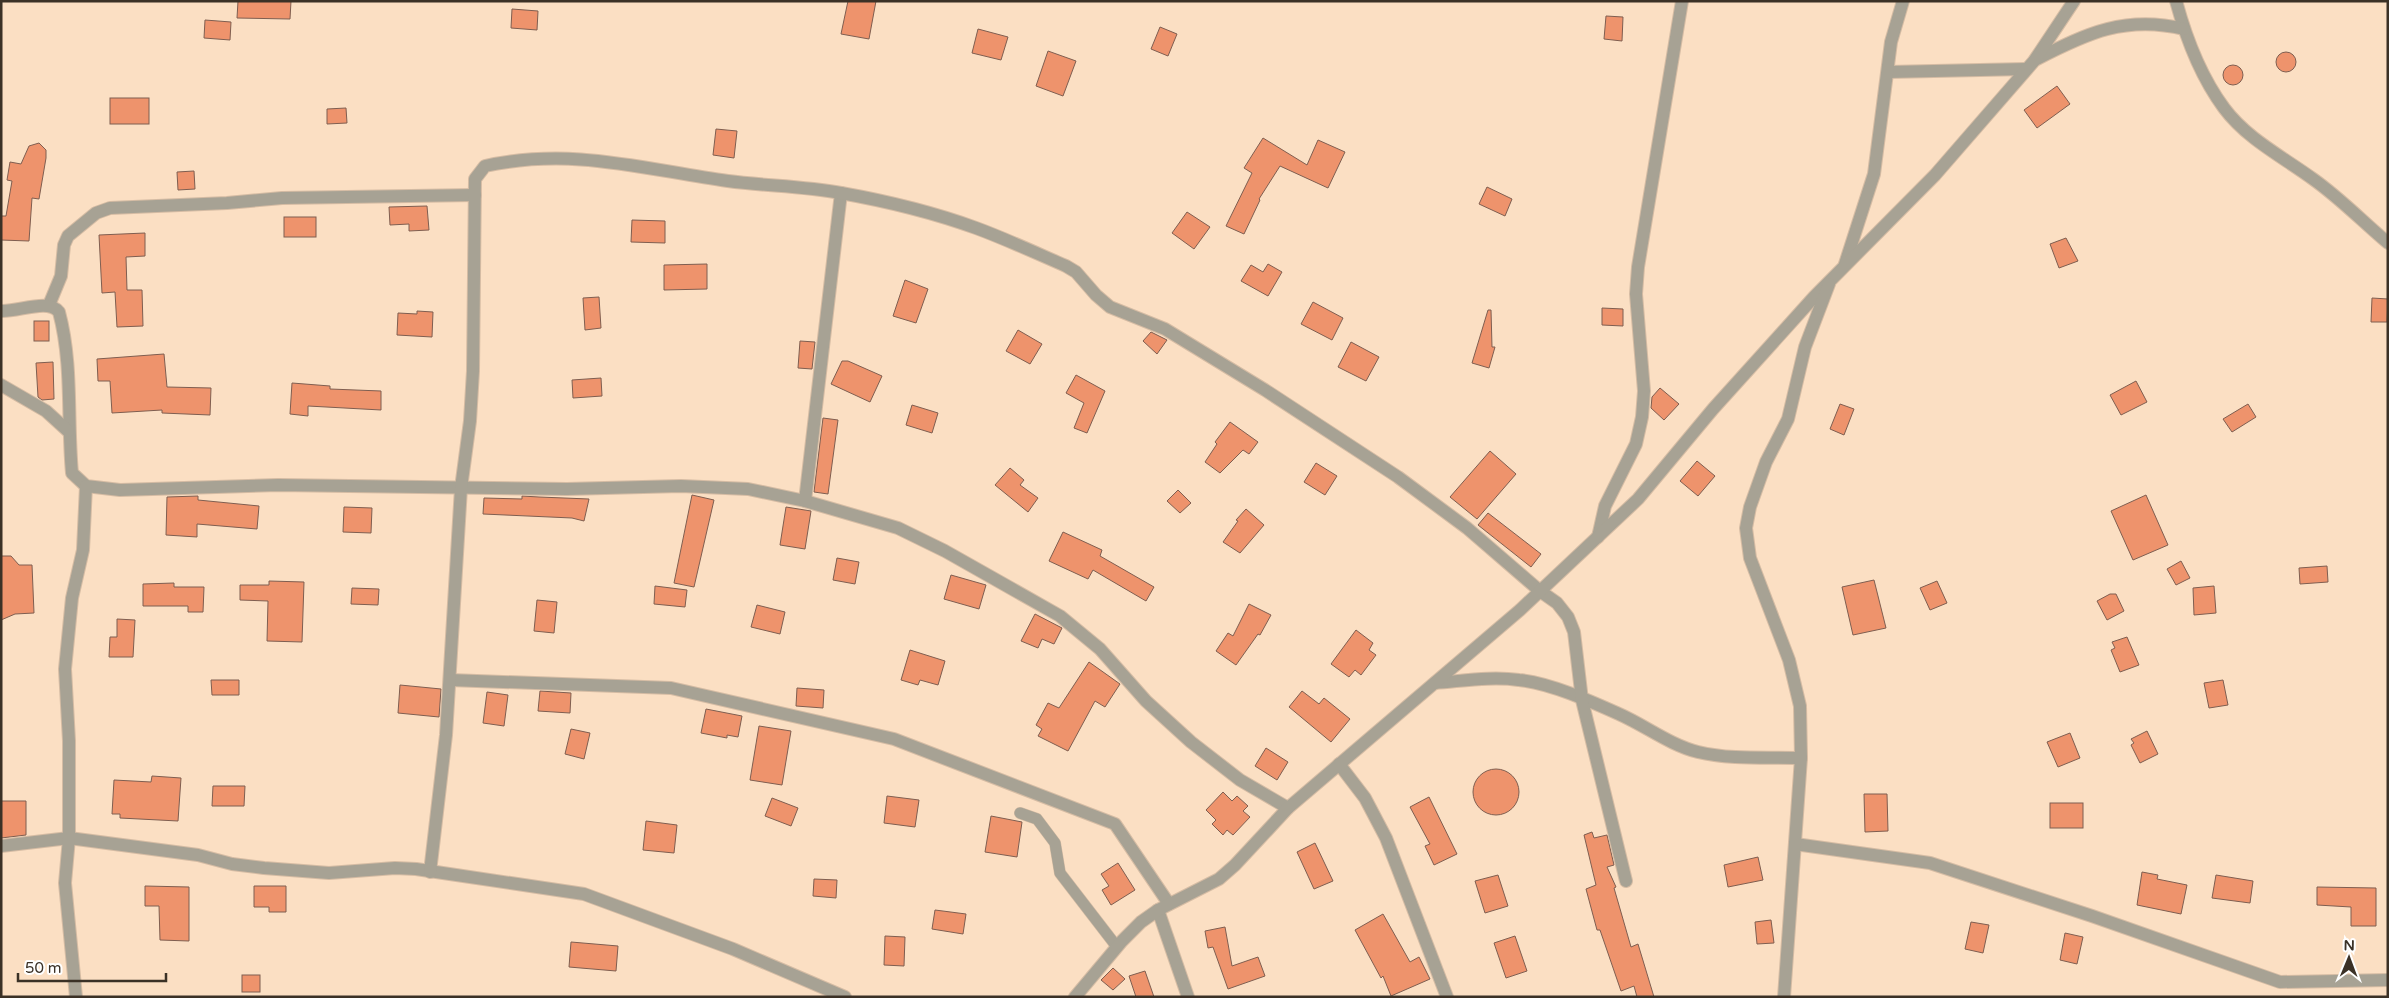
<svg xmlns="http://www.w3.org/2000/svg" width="2389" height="998" viewBox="0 0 2389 998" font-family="'Varela Round',sans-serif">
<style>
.building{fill:#ee936c;stroke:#7f5e50}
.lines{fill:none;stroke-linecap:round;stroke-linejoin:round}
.service-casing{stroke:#d5bca4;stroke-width:12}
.minor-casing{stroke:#d5bca4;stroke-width:14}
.service{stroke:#a7a294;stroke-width:11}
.minor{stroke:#a7a294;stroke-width:12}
</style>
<rect width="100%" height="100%" fill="#fbdfc3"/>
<g class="building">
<polygon points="238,1 291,1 290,19 237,18"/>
<polygon points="848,1 876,1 869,39 841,34"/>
<polygon points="512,9 538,11 537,30 511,28"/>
<polygon points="1606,16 1623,17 1622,41 1604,39"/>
<polygon points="205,20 231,22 230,40 204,38"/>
<polygon points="1160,27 1177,34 1168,56 1151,49"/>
<polygon points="978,29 1008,37 1001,60 972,53"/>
<polygon points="1048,51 1076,61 1063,96 1036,86"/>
<circle cx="2286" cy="62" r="10"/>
<circle cx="2233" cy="75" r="10"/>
<polygon points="2057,86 2070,104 2037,128 2024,110"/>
<rect x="110" y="98" width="39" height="26"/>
<polygon points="346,108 347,123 327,124 327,109"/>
<polygon points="716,129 737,131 734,158 713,155"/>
<polygon points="1263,138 1307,165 1318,140 1345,152 1328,188 1280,166 1259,199 1260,200 1244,234 1226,226 1252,173 1244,168"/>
<polygon points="39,143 46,150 46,158 39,199 32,198 29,241 1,240 1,216 6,216 12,181 7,180 10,162 21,164 29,146"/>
<polygon points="194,171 195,189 178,190 177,172"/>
<polygon points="1487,187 1512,199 1505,216 1479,204"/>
<polygon points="427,206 429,230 409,231 409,224 390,225 389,207"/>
<polygon points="1187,212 1210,227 1194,249 1172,233"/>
<rect x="284" y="217" width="32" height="20"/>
<polygon points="632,220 665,221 665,243 631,242"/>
<polygon points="145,233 145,256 126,257 127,290 142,290 143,326 117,327 115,292 102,293 99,235"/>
<polygon points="2066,238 2078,261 2059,268 2050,244"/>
<polygon points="707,264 707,289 664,290 664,265"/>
<polygon points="1268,264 1282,272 1268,296 1241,281 1251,265 1263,272"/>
<polygon points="905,280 928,289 916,323 893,316"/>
<polygon points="599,297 601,328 585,330 583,298"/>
<polygon points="2372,298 2388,299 2387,322 2371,322"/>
<polygon points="1313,302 1343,318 1332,340 1301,324"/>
<polygon points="1602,308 1623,309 1623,326 1602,325"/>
<polygon points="1488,310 1491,310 1492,347 1495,347 1489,368 1472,363"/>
<polygon points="417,311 433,312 432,337 397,335 398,313 417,314"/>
<rect x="34" y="321" width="15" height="20"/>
<polygon points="1018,330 1042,344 1030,364 1006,351"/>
<polygon points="1151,332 1167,340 1157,354 1143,341"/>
<polygon points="800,341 815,342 812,369 798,368"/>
<polygon points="1351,342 1379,357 1366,381 1338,367"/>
<polygon points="164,354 167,387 211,388 210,415 162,413 162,410 112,413 110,381 98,381 97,359"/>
<polygon points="842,361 848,361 882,376 870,402 831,384"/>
<polygon points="53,362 54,399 42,400 38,397 36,363"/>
<polygon points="1076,375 1105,391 1087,433 1074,428 1084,403 1066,393"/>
<polygon points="601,378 602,396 573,398 572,380"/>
<polygon points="2136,381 2147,402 2121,415 2110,395"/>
<polygon points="292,383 330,386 330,389 381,391 381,410 308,406 308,416 290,414"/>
<polygon points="1660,388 1679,404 1664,420 1651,408 1652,397"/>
<polygon points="1840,404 1854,409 1844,435 1830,429"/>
<polygon points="2248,404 2256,417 2232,432 2223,419"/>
<polygon points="912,405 938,413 932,433 906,425"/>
<polygon points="823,418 838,420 828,494 814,492"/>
<polygon points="1230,422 1258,442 1249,454 1243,450 1220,473 1205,462 1217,444 1215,442"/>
<polygon points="1490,451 1516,474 1477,519 1450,497"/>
<polygon points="1697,461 1715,476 1698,496 1680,481"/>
<polygon points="1316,463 1337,476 1325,495 1304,482"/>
<polygon points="1010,468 1024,480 1020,485 1038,498 1028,512 995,485"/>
<polygon points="1178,490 1191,503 1180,513 1167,501"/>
<polygon points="692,495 714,500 694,587 674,583"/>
<polygon points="2146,495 2168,545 2133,560 2111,511"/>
<polygon points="198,496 198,500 259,506 257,529 197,524 197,537 166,535 167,497"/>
<polygon points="522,496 539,497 589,499 584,521 572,518 483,514 484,498 522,499"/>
<polygon points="344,507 372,508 371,533 343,532"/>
<polygon points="786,507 811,511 805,549 780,545"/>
<polygon points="1246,509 1264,525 1240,553 1223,542 1238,521 1236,520"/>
<polygon points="1488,513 1541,554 1531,567 1478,525"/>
<polygon points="1063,532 1102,550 1100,556 1154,587 1146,601 1093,570 1088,579 1049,561"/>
<polygon points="1,556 11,556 19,565 32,565 34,613 15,614 1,620"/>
<polygon points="837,558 859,562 855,584 833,580"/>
<polygon points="2181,561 2190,578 2176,585 2167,569"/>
<polygon points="2327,566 2328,582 2300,584 2299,568"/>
<polygon points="951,575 986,585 979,609 944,599"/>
<polygon points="1874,580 1886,628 1853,635 1842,587"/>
<polygon points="269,581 304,582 302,642 267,641 268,601 240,600 240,585 269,585"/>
<polygon points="1937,581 1947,603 1930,610 1920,588"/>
<polygon points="174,583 174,587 204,587 203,612 188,612 188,606 143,606 143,584"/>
<polygon points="655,586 687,590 685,607 654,604"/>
<polygon points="2214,586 2216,613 2194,615 2193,588"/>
<polygon points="352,588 379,589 378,605 351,604"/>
<polygon points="2110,594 2116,594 2124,611 2107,620 2097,601"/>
<polygon points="537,600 557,602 554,633 534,631"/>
<polygon points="1249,604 1271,615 1260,635 1258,634 1236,665 1216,651 1228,633 1233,636"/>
<polygon points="757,605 785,612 780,634 751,627"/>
<polygon points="1035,614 1062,628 1054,644 1042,639 1038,648 1021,641"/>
<polygon points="117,619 135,620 133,657 109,657 110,637 117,637"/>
<polygon points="1356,630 1373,643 1369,650 1376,655 1361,675 1355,670 1349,677 1331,664"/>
<polygon points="2127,637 2139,665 2120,672 2111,650 2115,648 2112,642"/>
<polygon points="910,650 945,661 938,685 920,680 918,685 901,680"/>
<polygon points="1089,662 1120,684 1105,707 1095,701 1068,751 1038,736 1042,729 1036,725 1048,703 1059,708"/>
<polygon points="211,680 239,680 239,695 212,695"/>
<polygon points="2223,680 2228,705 2209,708 2204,683"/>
<polygon points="400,685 441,689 439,717 398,713"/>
<polygon points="797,688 824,690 823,708 796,706"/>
<polygon points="540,691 571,693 570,713 538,711"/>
<polygon points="1302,691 1319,704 1324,698 1350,719 1331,742 1289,707"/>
<polygon points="487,692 508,695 504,726 483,723"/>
<polygon points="706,709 742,716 738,737 727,735 727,738 701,733"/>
<polygon points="759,726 791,731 782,785 750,780"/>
<polygon points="571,729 590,733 584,759 565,754"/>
<polygon points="2147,731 2158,754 2140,763 2131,745 2134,743 2131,739"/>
<polygon points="2070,733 2080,758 2058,767 2047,742"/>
<polygon points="1266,748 1288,762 1277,780 1255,766"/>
<circle cx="1496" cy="792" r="23"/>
<polygon points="152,776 181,778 178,821 120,818 120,814 112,814 114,780 151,782"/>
<polygon points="213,786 245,786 244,806 212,806"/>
<polygon points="1223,792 1232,801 1237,796 1248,806 1243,811 1250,817 1233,835 1227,830 1223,835 1212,824 1216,820 1206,810"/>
<polygon points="1864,794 1887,794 1888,831 1865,832"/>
<polygon points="887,796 919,800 915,827 884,823"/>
<polygon points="1429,797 1457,854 1434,865 1425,846 1430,844 1410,807"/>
<polygon points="772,798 798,808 791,826 765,816"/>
<polygon points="1,801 26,801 26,835 1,838"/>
<rect x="2050" y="803" width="33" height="25"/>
<polygon points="991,816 1022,822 1017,857 985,852"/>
<polygon points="646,821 677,825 674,853 643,850"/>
<polygon points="1592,832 1594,838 1607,835 1614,865 1607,867 1616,887 1614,888 1631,947 1638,944 1654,997 1637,997 1634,986 1621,991 1600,930 1597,930 1586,889 1596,885 1584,835"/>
<polygon points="1315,843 1333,881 1314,889 1297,852"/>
<polygon points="1758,857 1763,880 1728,887 1724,865"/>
<polygon points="1118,863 1135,890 1111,905 1102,890 1109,886 1101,874"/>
<polygon points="2142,872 2158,875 2157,879 2187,885 2181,914 2137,905"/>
<polygon points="1498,875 1508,906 1485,913 1475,881"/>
<polygon points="2216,875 2253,881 2250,903 2212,898"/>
<polygon points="814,879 837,880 836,898 813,896"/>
<polygon points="145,886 189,887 189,941 160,940 159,906 145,906"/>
<polygon points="254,886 286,886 286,912 269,912 269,907 254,907"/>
<polygon points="2317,887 2376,888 2376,926 2351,926 2351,907 2317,905"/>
<polygon points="935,910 966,914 963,934 932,929"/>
<polygon points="1383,914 1410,962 1419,957 1430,979 1391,996 1383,976 1381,978 1355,930"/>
<polygon points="1771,920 1774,943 1757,944 1755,922"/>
<polygon points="1971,922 1989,925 1983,953 1965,949"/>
<polygon points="1225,927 1232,966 1258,957 1265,976 1228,989 1213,947 1208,948 1205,931"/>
<polygon points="2065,933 2083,937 2077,964 2060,960"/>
<polygon points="885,936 905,937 904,966 884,965"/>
<polygon points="1515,936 1527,971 1506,978 1494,943"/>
<polygon points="571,942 618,946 616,971 569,967"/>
<polygon points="1113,968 1125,979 1113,990 1101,980"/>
<polygon points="1145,971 1154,997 1136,997 1129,976"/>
<rect x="242" y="975" width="18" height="17"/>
</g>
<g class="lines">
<defs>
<polyline id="service" points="1020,813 1037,819 1055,843 1060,873 1117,947"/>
<g id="minor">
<path d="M2176,1C2186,38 2201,77 2224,108C2247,139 2283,157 2313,179C2340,198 2363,222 2388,243"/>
<path d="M2037,59C2087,33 2126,15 2184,29"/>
<polyline points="1888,72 2026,69"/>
<polyline points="1845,264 1874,174 1891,42 1903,1"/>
<polyline points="49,305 61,276 64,245 68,236 96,213 110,208 227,203 282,198 475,195"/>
<path d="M1,311C19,312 48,298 59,312C73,364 67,420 72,473L86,486L120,490L278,485L567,489L681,486L748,489L805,501L898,528L945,551L1060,616L1100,649L1146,701L1191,742L1240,780L1288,808"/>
<polyline points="1,385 46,411 68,431"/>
<polyline points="805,501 841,193"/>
<polyline points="1598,537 1605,506 1636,444 1642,417 1644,391 1636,294 1638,267 1682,1"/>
<polyline points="450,680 671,688 894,739 1115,824 1169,904"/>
<path d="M1435,683C1463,681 1491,676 1519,680C1550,683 1590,701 1619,714C1646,726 1670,745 1698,752C1731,760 1767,757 1801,758"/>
<polyline points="1339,764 1365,798 1386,838 1447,997"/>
<polyline points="1795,844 1930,863 2092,916 2280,982 2388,980"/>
<polyline points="1,846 69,838 198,855 232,864 264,868 329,873 395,868 416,869 584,894 733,949 845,997"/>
<path d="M430,872L446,735L461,488L470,421L473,371L475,179L485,166C573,147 642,169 728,181C766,186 803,186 841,193C886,201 932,212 976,228C1006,239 1036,253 1066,266L1076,272L1096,295L1110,307L1165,329L1265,390L1398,477L1467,528L1540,591L1557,603L1568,617L1574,632L1582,700L1626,881"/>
<polyline points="1158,910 1188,997"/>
<polyline points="76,997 65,883 69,838 69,741 65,669 72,598 83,550 86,486"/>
<polyline points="1075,997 1122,941 1141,922 1158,910 1219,879 1235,865 1288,808 1520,610 1638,499 1713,409 1814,297 1935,175 2034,61 2074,1"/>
<polyline points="1784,997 1801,758 1800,706 1789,660 1750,558 1746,528 1750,507 1766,462 1788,419 1805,347 1829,284"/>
</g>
</defs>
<use href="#service" class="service-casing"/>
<use href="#minor" class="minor-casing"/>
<use href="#service" class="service"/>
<use href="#minor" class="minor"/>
</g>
<rect width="2389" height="998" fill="none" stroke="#3b3126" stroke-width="5"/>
<g transform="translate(2349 958) rotate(1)" stroke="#ffffff" stroke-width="4" paint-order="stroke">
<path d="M0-4L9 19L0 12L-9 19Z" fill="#3b3126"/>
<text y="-8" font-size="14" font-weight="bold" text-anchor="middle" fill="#3b3126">N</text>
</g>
<path d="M18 973v8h148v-8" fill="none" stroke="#3b3126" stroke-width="2.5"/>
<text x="25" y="973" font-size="15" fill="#3b3126" stroke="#ffffff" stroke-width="4" paint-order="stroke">50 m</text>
</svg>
